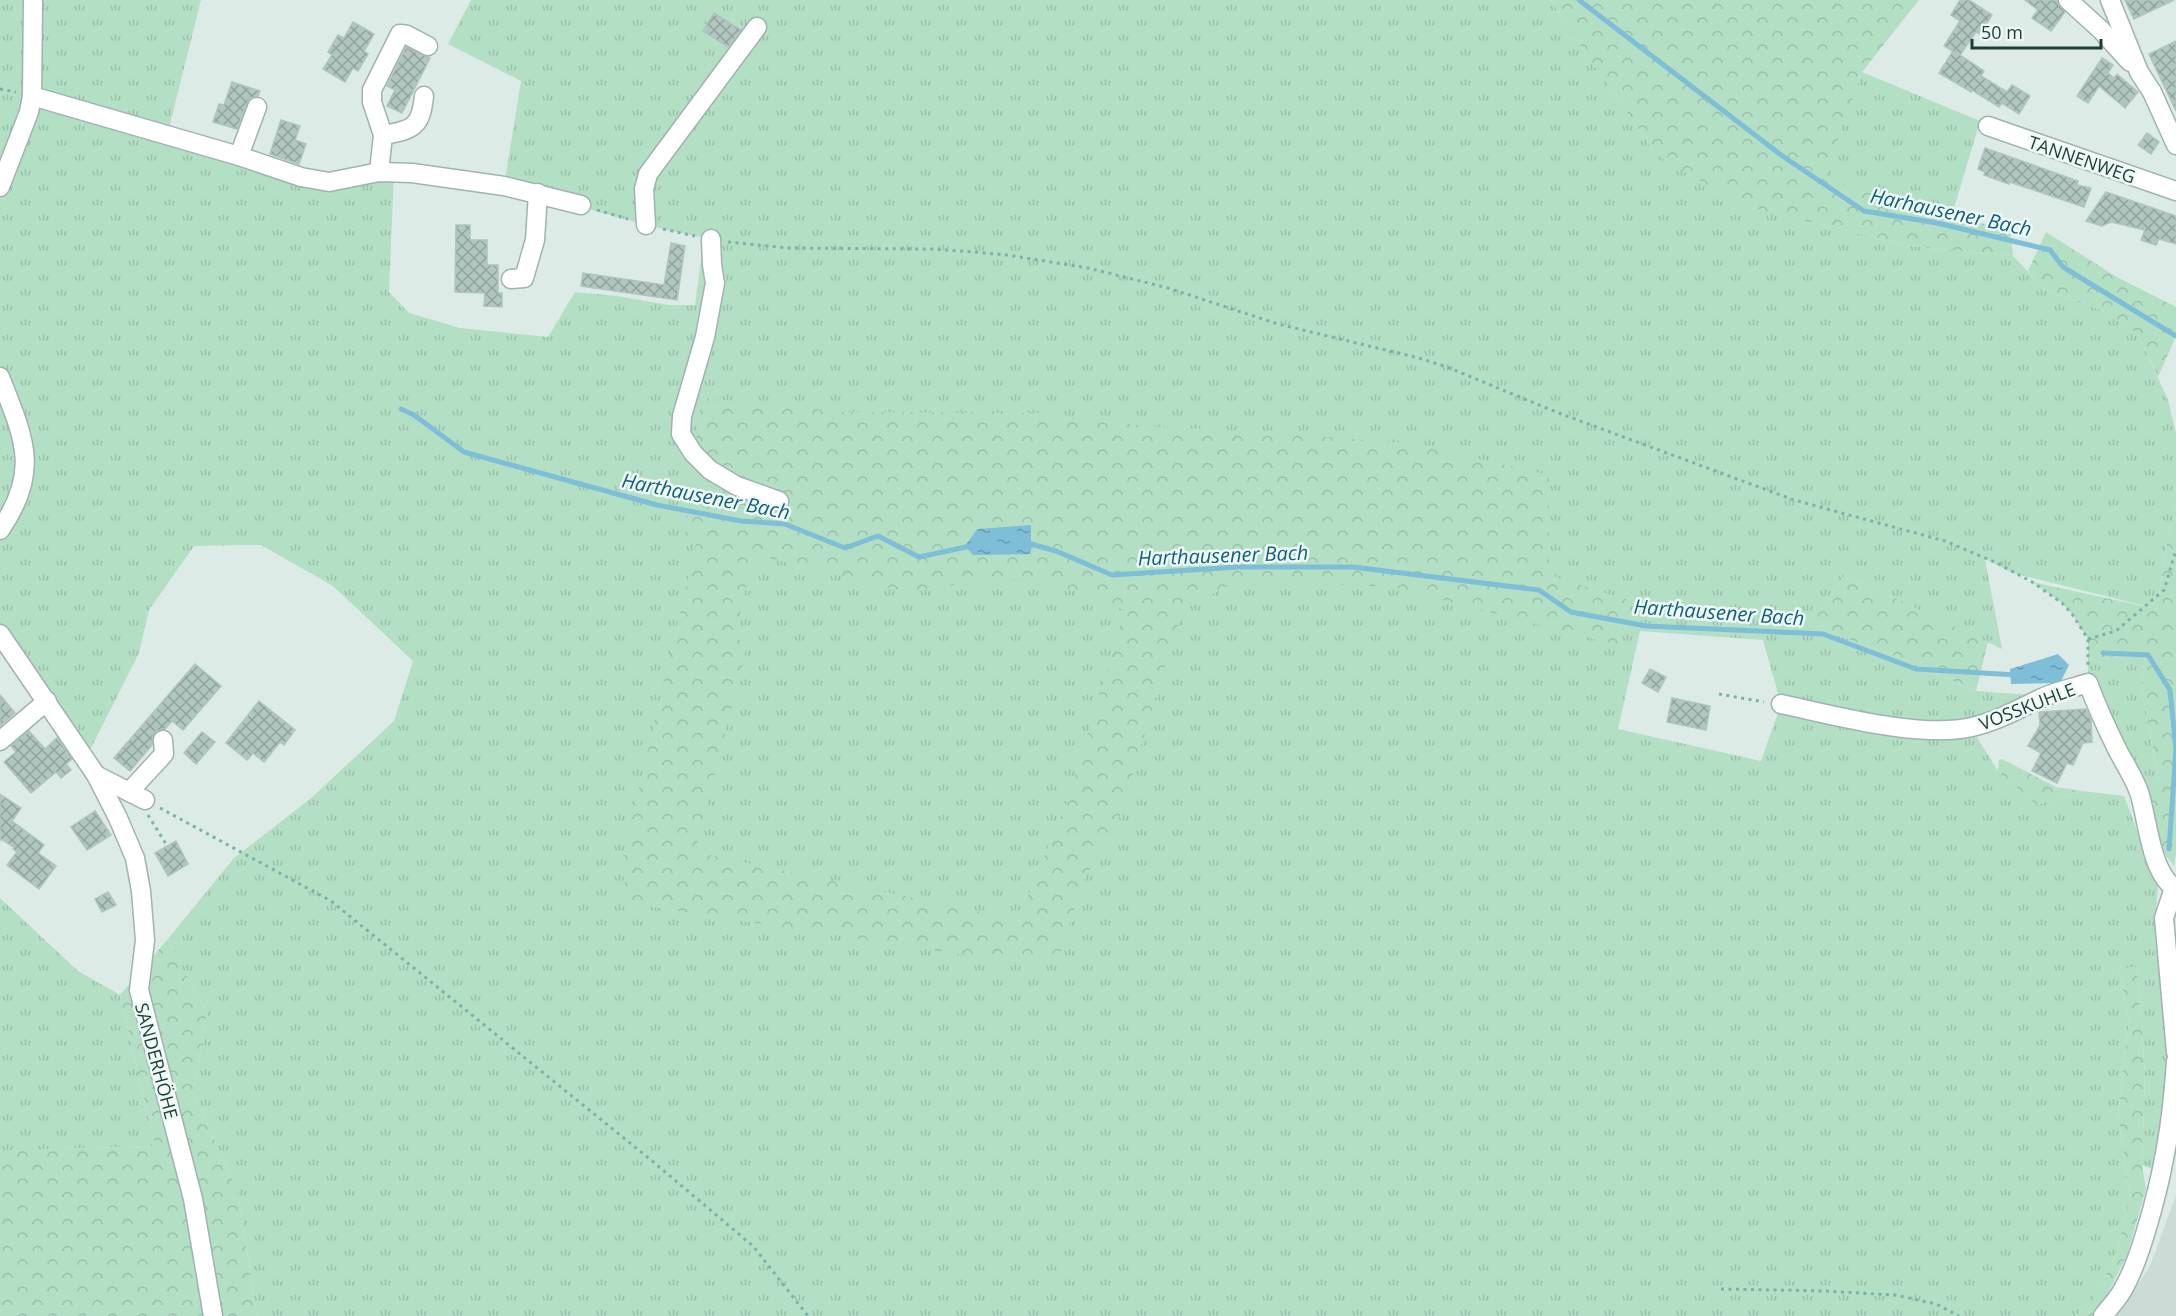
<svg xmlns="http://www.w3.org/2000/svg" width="2176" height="1316" viewBox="0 0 2176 1316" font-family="'Open Sans',sans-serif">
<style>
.built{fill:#cbdbd6}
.grass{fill:url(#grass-tufts);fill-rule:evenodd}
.forest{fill:url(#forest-crowns);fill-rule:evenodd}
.water{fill:url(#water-ripples)}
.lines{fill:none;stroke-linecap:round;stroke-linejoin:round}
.stream{stroke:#7ebed7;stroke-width:5}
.building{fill:url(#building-cross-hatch);stroke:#afc5bf;stroke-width:1.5}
.minor-casing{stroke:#a0b3af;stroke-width:21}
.path{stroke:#7ab2a8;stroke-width:3;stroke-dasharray:3 4.5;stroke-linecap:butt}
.minor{stroke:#fff;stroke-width:18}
.labels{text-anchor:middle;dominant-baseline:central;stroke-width:5;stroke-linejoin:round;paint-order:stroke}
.street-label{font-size:18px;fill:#1d3c38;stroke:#eef8f4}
.water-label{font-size:20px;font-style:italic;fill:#125e7e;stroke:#eef8f4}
</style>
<defs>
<pattern id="grass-tufts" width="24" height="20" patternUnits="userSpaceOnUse" patternTransform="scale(1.5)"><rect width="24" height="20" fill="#b3dfc5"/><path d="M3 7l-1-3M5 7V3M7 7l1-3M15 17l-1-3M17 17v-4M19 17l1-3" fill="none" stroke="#9ac0aa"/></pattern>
<pattern id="forest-crowns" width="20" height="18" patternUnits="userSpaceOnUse" patternTransform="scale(1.5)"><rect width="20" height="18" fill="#b3dfc5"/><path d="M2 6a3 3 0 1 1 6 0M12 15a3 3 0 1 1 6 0" fill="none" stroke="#9ac0aa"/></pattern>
<pattern id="water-ripples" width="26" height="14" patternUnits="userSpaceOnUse" patternTransform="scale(1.5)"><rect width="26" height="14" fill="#7ebed7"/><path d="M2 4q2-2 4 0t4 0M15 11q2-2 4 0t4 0" fill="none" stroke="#679caf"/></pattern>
<pattern id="building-cross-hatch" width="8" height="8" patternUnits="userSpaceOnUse" patternTransform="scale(1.5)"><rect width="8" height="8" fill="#b2c6c0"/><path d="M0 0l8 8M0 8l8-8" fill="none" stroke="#90a29d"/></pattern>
</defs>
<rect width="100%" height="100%" fill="#ddebe7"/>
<polygon class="built" points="2176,1195 2176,1316 2117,1316 2150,1266"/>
<g class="grass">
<path d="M0,0H201L167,136L301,177L394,172L389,292L409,313L460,328L548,337L575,292L618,296L668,305H695L704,238L646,225L504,186L521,81L448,44L471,0H1551L1568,28L1656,154L1741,205L1910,246L2013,256L2046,290L2101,310L2138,334L2168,400L2176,433V506L2167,542L2157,609L2013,573L1985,559L2002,649L1845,575L1810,625L1900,658L1976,691L2046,696L1971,728L1998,771L2037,805L2082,791L2124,796L2158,886L2155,922L2167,1010L2169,1056L2168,1105L2153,1169L2142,1165L2145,1074L2137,968L2119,967L2129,1023L2118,1116L2130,1197L2117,1252L2093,1300L2075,1316H257L238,1193L193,1093L207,1012L167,940L234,858L310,799L394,721L413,661L333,586L261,545L194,546L149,610L139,653L89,752L0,625ZM1640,631L1763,640L1781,704L1761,761L1618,729Z"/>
<polygon points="1862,72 1980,121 1952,215 1823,180"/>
<polygon points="2145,655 2141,687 2159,781 2139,791 2088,683 2088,660"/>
<polygon points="0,898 78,971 120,995 155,1146 0,1151"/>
</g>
<g class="forest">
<polygon points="1551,0 1919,0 1862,72 1824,180 2010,231 2013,256 1910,246 1740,205 1656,154 1568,28"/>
<polygon points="2046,232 2115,276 2176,307 2176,336 2158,377 2138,334 2101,310 2046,290 2028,271"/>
<path d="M701,398L846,412L1040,413L1145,426L1248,431L1407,443L1549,475V575L1631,601L1618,645L1392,587L1238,580L1182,611L1118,822L1084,880L1059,956L1029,965L627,903L622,861L697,540L685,536ZM753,554L906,592L975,582L1043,579L1125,610L1067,802L1018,920L695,852L747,647L736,636Z"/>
<polygon points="2176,506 2176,854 2174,866 2164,853 2143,788 2159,780 2141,687 2145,655 2088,660 2088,639 2072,614 2062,603 2032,582 2157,609 2167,542"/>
<polygon points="1845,575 1988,642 1976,691 1900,658 1810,625"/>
<polygon points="2002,759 2056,787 2082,791 2037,805 1998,771 1999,760"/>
<polygon points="167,940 207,1012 193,1093 238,1193 257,1316 0,1316 0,1151 155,1146 120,995"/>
<polygon points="2119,967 2137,967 2145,1074 2142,1165 2146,1189 2127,1255 2097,1316 2075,1316 2093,1300 2117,1252 2130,1197 2118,1116 2129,1023"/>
</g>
<g class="water">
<polygon points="1031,525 1031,554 973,555 965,546 977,529"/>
<polygon points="2058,654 2069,665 2060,683 2011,684 2010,669"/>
</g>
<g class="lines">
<g class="stream">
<polyline points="1579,0 1781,155 1864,211 1937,223 2050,250 2063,267 2176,336"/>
<polyline points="401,409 414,415 464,452 657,505 741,521 785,524 845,548 878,536 919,557 971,546"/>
<polyline points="1025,544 1031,544 1056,551 1112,575 1238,567 1353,567 1539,590 1571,612 1646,626 1823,634 1916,669 2016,675"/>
<polyline points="2103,653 2148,655 2170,690 2176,749 2169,849"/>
</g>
</g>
<g class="building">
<polygon points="1960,0 1969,0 1992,15 1980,34 1976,32 1960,55 1984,71 1981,76 2007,92 2012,85 2030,96 2019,114 2002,103 1999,107 1972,90 1971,92 1939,73 1953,51 1944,46 1960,21 1951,15"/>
<polygon points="2025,0 2057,0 2058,4 2065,12 2051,31 2032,18 2038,10"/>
<polygon points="2125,0 2174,0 2134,19"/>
<polygon points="714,13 741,30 728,47 703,31"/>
<polygon points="353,22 374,34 364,51 368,54 358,71 353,68 345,82 323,69 332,55 328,52 338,35 344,38"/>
<polygon points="2176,41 2176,111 2149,54"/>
<polygon points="406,47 430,58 402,113 387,106 395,90 387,86"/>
<polygon points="2102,58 2113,65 2108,73 2114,78 2117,74 2138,92 2125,108 2099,86 2088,103 2077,96"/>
<polygon points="232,82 260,91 258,96 250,98 247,103 237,129 213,122 219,104 224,105"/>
<polygon points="281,120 300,126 295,140 306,144 299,164 270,154"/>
<polygon points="2147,133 2159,142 2151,154 2138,145"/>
<polygon points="1985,148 2078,181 2077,185 2091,188 2084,207 2010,182 2009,184 1984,175 1985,172 1978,169"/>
<polygon points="2106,192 2176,216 2176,244 2159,239 2156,245 2141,240 2145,230 2111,222 2102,226 2086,221"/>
<polygon points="456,225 470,225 470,240 487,240 487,265 498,265 498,293 502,293 502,307 484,306 485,293 455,292"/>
<polygon points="671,243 685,246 677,300 581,286 583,273 664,285"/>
<polygon points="195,664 221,686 183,730 172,721 165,729 156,731 153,736 152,745 130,771 114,758"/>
<polygon points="1650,669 1666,677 1658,692 1642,683"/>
<polygon points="0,695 15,713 0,726"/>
<polygon points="1672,698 1710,706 1706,730 1667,722"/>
<polygon points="259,701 295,730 284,745 280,742 264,762 253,753 247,760 226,743"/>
<polygon points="2086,709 2091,720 2092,742 2083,743 2073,765 2067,763 2057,783 2032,771 2041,753 2028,746 2040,725 2039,712"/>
<polygon points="29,731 45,749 57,738 72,759 66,764 71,770 61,778 56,772 31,793 4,762 16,752 11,746"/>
<polygon points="202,732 215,742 196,764 184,753"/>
<polygon points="0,794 21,808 12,821 44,845 38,853 56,866 39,889 7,865 17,852 13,849 14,847 1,839 0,841"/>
<polygon points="95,811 111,835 87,850 71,827"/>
<polygon points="176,841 188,864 168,876 155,853"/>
<polygon points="108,892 116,905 102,912 95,899"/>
</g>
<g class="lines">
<defs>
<g id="minor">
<polyline points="2068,0 2101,30 2130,62"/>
<polyline points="2110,0 2139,72 2152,92 2176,145"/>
<polyline points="32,96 239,156 301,177 329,182 379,172 412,173 504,186 581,205"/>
<polyline points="1988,126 2176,191"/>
<path d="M383,135C413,130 421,127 424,96"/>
<polyline points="239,156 257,107"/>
<polyline points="379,172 383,135 372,102 372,90 400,34 407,35 428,46"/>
<polyline points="0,187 29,112 32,96 33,0"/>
<polyline points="646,225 644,189 648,174 757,27"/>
<polyline points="711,239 712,265 715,283 705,337 682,416 681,434 693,453 710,470 737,486 779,501"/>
<polyline points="511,279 524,278 535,240 538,193"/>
<path d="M0,377C24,438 41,471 0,530"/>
<polyline points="0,634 96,775 118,818 135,858 141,891 145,940 139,990 193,1199 213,1316"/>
<path d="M1781,704C1833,715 1921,739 1972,727C1998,721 2020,708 2044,697C2057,691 2073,688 2088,683C2097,707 2107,729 2118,751C2125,764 2134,778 2139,792C2148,819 2150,873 2176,889"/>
<polyline points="0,741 47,701"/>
<polyline points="96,775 145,800"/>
<polyline points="129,792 164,754 163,740"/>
<polyline points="2174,888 2164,918 2176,1052"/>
<path d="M2103,1316C2109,1308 2117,1300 2122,1291C2133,1273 2140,1251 2146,1231C2164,1172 2172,1122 2176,1061"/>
</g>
</defs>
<use href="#minor" class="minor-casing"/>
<g class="path">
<polyline points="0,89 16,92"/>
<polyline points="597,210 628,219"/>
<polyline points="663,229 695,236"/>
<polyline points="728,242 787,248 932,249 975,252 1007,255 1088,268 1168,288 1278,324 1419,358 1447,367 1556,412 1794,500 1945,541 1997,563 2032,582 2062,603 2072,614 2088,639 2088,668"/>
<polyline points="2088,639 2116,631 2164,590 2176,550"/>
<polyline points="1719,694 1764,702"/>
<polyline points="160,808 331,901 651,1160 753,1246 808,1316"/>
<polyline points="148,815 166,844"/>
<polyline points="1721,1289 1824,1291 1895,1295 1936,1304 1959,1316"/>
</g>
<use href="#minor" class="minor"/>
</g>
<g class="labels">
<g class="street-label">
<text transform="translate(2082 159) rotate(19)">TANNENWEG</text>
<text transform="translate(2027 706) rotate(-21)">VOSSKUHLE</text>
<text transform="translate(157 1061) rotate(75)">SANDERHÖHE</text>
</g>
<g class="water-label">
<text transform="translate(1951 212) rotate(12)">Harhausener Bach</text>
<text transform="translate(706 496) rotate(11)">Harthausener Bach</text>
<text transform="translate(1223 555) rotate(-2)">Harthausener Bach</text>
<text transform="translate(1719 612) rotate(4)">Harthausener Bach</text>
</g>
</g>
<path d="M1972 39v9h129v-9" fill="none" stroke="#1d3c38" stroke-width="3"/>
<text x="1981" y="39" font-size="18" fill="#1d3c38" stroke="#eef8f4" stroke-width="4.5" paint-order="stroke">50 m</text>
</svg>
